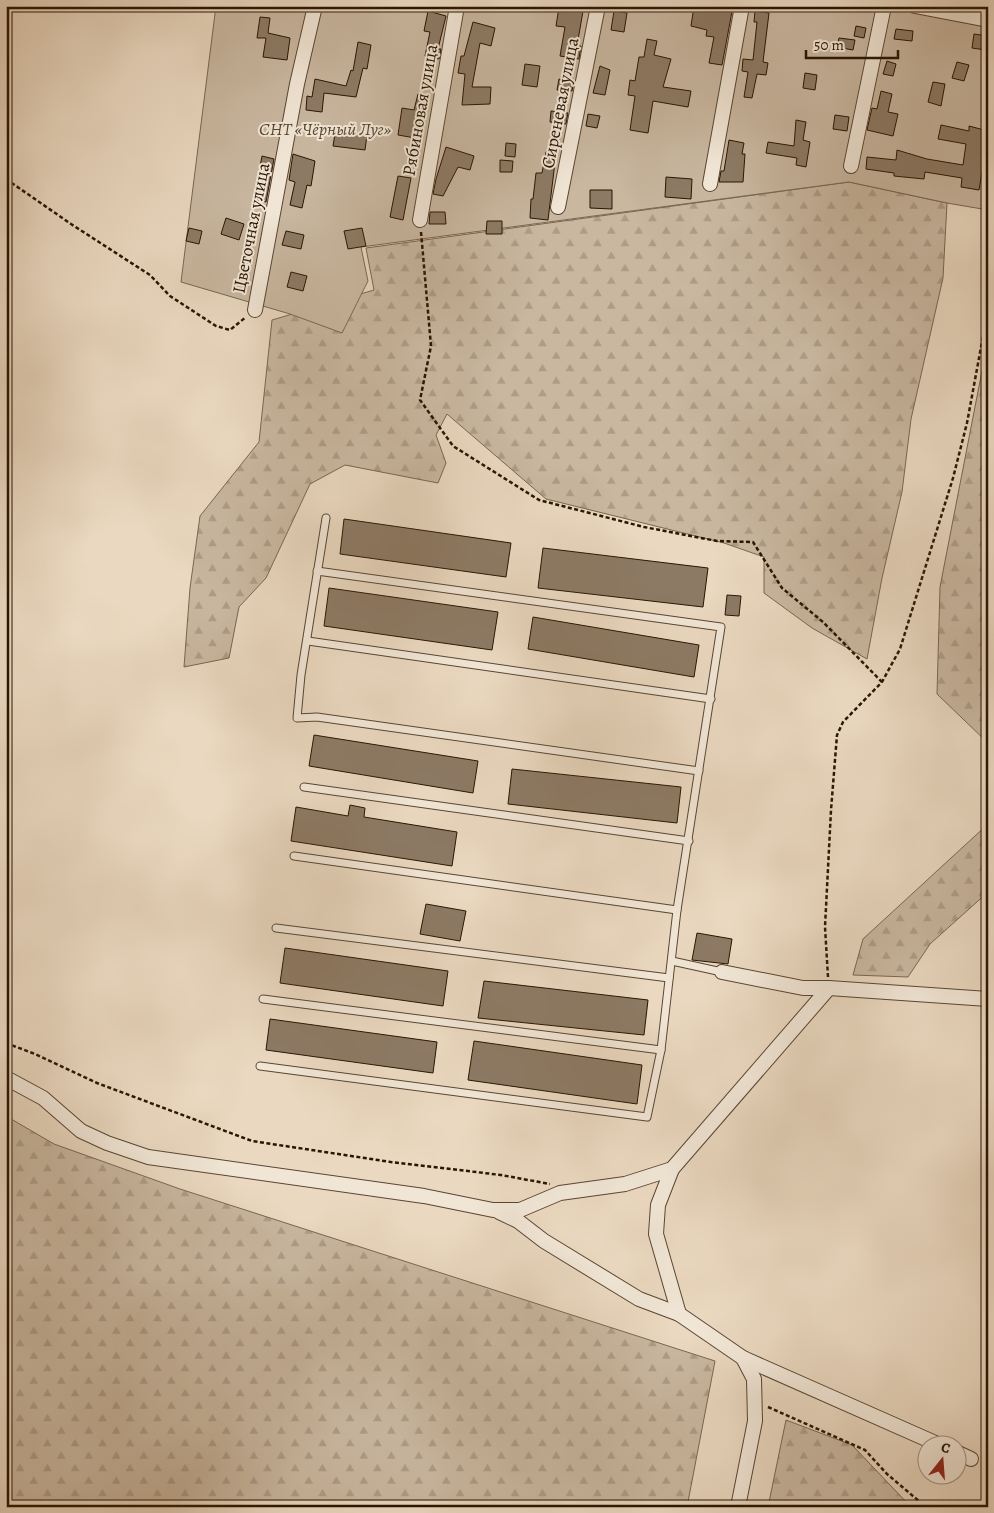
<svg xmlns="http://www.w3.org/2000/svg" width="994" height="1513" viewBox="0 0 994 1513" font-family="Alegreya,serif">
<style>
.forest{fill:url(#forest-firs);stroke:#796651}
.garden{fill:#c9b7a0;stroke:#796651}
.building{fill:#8d7a65;stroke:#291502}
.lines{fill:none;stroke-linecap:round;stroke-linejoin:round}
.service-casing{stroke:#594632;stroke-width:9}
.minor-casing{stroke:#594632;stroke-width:16}
.path{stroke:#291502;stroke-width:2.5;stroke-dasharray:4 2.5;stroke-linecap:butt}
.service{stroke:#f1e6d6;stroke-width:7}
.minor{stroke:#f1e6d6;stroke-width:14}
.labels{text-anchor:middle;dominant-baseline:central;stroke-width:4;stroke-linejoin:round;paint-order:stroke}
.street-label{font-size:18px;fill:#291502;stroke:#f1e6d6}
.park-label{font-size:18px;font-style:italic;fill:#594631;stroke:#f1e6d6}
</style>
<defs>
<pattern id="forest-firs" width="22" height="20" patternUnits="userSpaceOnUse" patternTransform="scale(1.25)"><rect width="22" height="20" fill="#c9b7a0"/><path d="M5 1l3.5 6h-7zM16 11l3.5 6h-7z" fill="#ad9c88"/></pattern>
</defs>
<rect width="100%" height="100%" fill="#ead8c0"/>
<filter id="stains"><feTurbulence type="fractalNoise" baseFrequency=".004" numOctaves="4"/><feColorMatrix values="0 0 0 0 .2 0 0 0 0 .09 0 0 0 0 .02 0 0 0 .5 -.17"/></filter>
<radialGradient id="worn" r=".72"><stop offset=".6" stop-color="#630" stop-opacity="0"/><stop offset="1" stop-color="#630" stop-opacity=".3"/></radialGradient>
<g class="forest">
<polygon points="849,182 947,203 943,278 911,419 902,492 882,578 867,659 812,628 764,593 764,557 724,543 546,499 447,414 436,435 446,463 438,483 345,465 310,484 266,578 239,607 229,658 184,667 190,588 200,516 259,442 272,320 374,290 366,248"/>
<polygon points="988,340 988,743 937,694 940,587"/>
<polygon points="988,824 988,892 930,944 908,977 853,975 863,939"/>
<polygon points="6,1116 54,1144 180,1189 715,1361 687,1507 6,1507"/>
<polygon points="786,1420 852,1445 911,1507 768,1507"/>
</g>
<polygon class="garden" points="216,6 988,6 988,210 947,203 849,182 361,247 368,281 342,333 290,314 181,282"/>
<g class="building">
<polygon points="694,6 733,6 722,65 709,63 714,37 706,36 707,30 691,26"/>
<polygon points="559,7 583,11 577,46 581,46 579,59 560,56 565,27 556,26"/>
<polygon points="428,11 446,16 438,49 441,49 439,59 425,56 430,32 424,31"/>
<polygon points="614,11 627,13 624,32 611,30"/>
<polygon points="755,11 769,13 763,62 768,63 766,75 757,74 752,98 744,97 748,72 742,71 743,59 753,60 757,22 754,22"/>
<polygon points="260,17 270,18 268,33 290,38 287,60 263,57 266,38 257,38"/>
<polygon points="473,22 495,28 491,46 480,43 472,87 491,87 490,104 462,105 465,74 458,73 461,56 464,56"/>
<polygon points="856,26 866,28 864,38 854,36"/>
<polygon points="896,29 913,31 912,41 894,39"/>
<polygon points="974,34 988,36 986,50 972,48"/>
<polygon points="839,38 855,40 853,50 837,47"/>
<polygon points="647,39 657,41 654,55 671,59 663,87 691,91 688,107 653,101 648,133 630,130 635,96 628,95 630,80 635,81 639,57 644,57"/>
<polygon points="358,42 371,45 367,69 363,68 356,97 324,93 322,112 306,110 307,96 312,97 315,79 346,86 351,70 353,71"/>
<polygon points="887,61 896,64 893,76 883,74"/>
<polygon points="957,62 969,65 964,81 952,78"/>
<polygon points="525,64 540,66 537,87 522,85"/>
<polygon points="600,66 610,70 605,95 593,93"/>
<polygon points="805,73 817,75 815,90 803,88"/>
<polygon points="559,79 574,81 572,91 557,90"/>
<polygon points="933,82 945,84 941,106 928,102"/>
<polygon points="881,91 892,94 888,112 898,114 893,136 867,130 872,108 877,109"/>
<polygon points="418,94 429,97 421,139 398,135 402,108 414,110"/>
<polygon points="551,111 568,113 566,124 550,122"/>
<polygon points="588,114 600,116 597,128 586,126"/>
<polygon points="835,115 849,117 847,131 833,129"/>
<polygon points="796,120 806,122 803,140 810,142 806,167 796,165 797,158 766,153 768,142 794,146"/>
<polygon points="941,125 969,131 969,126 988,131 988,156 985,155 979,190 961,187 962,178 925,172 924,179 894,176 894,173 866,169 867,157 896,160 897,150 927,159 963,165 966,144 938,139"/>
<polygon points="336,128 367,135 365,150 333,146"/>
<polygon points="729,140 744,143 742,154 745,154 743,182 719,182 721,171 724,171"/>
<polygon points="506,143 516,144 515,157 505,156"/>
<polygon points="446,147 474,156 470,170 458,167 443,196 433,194 436,179"/>
<polygon points="546,152 556,154 548,220 530,218 531,199 533,199 536,173 542,173"/>
<polygon points="293,154 315,161 311,186 307,185 302,208 290,205 295,182 289,180"/>
<polygon points="262,156 274,159 266,202 254,199"/>
<polygon points="500,160 513,161 512,172 500,172"/>
<polygon points="398,176 411,178 403,220 390,217"/>
<polygon points="666,177 692,179 691,199 665,197"/>
<polygon points="590,190 612,190 612,209 590,208"/>
<polygon points="430,212 445,212 446,224 429,224"/>
<polygon points="226,218 244,224 239,240 221,234"/>
<polygon points="487,221 502,221 502,234 486,234"/>
<polygon points="189,228 202,231 199,244 186,241"/>
<polygon points="362,228 366,246 348,249 344,231"/>
<polygon points="286,231 304,235 301,249 282,245"/>
<polygon points="291,272 307,276 303,291 287,287"/>
<polygon points="344,519 511,543 506,577 340,554"/>
<polygon points="543,548 708,568 703,607 538,588"/>
<polygon points="329,588 498,612 492,650 324,626"/>
<polygon points="727,595 741,596 739,616 725,615"/>
<polygon points="533,617 699,645 694,677 528,649"/>
<polygon points="314,735 478,761 473,793 309,766"/>
<polygon points="512,769 681,787 677,823 508,804"/>
<polygon points="350,805 365,808 364,817 457,832 452,866 291,841 296,807 348,816"/>
<polygon points="426,904 466,911 460,941 420,934"/>
<polygon points="697,933 732,939 728,964 692,960"/>
<polygon points="285,948 448,971 443,1006 280,983"/>
<polygon points="484,981 648,1000 644,1035 478,1018"/>
<polygon points="270,1019 437,1042 433,1073 266,1050"/>
<polygon points="474,1041 642,1065 637,1104 468,1080"/>
</g>
<g class="lines">
<defs>
<g id="service">
<polyline points="326,518 301,675 297,718 317,717 699,771"/>
<polyline points="308,641 711,699"/>
<polyline points="304,787 689,841"/>
<polyline points="294,856 677,910"/>
<polyline points="276,928 669,978"/>
<polyline points="672,961 722,972"/>
<polyline points="263,999 661,1050"/>
<polyline points="260,1066 647,1117 661,1050 677,910 721,627 317,571"/>
</g>
<g id="minor">
<polyline points="915,6 988,20"/>
<polyline points="851,166 884,6"/>
<polyline points="710,184 742,6"/>
<polyline points="558,207 598,6"/>
<polyline points="420,220 457,6"/>
<polyline points="255,310 297,84 315,6"/>
<polyline points="722,972 803,988 829,988 988,999"/>
<polyline points="829,988 672,1169 658,1205 656,1234 679,1314 743,1358 942,1446"/>
<polyline points="6,1078 43,1098 81,1131 107,1143 148,1157 424,1196 493,1210 520,1210 560,1193 625,1184 672,1169"/>
<polyline points="499,1212 518,1221 544,1241 639,1299 679,1314"/>
<polyline points="956,1452 971,1459"/>
<polyline points="738,1507 755,1421 754,1379 743,1358"/>
</g>
</defs>
<use href="#service" class="service-casing"/>
<use href="#minor" class="minor-casing"/>
<g class="path">
<polyline points="6,179 71,224 150,275 170,296 216,326 230,330 246,317"/>
<polyline points="421,232 431,346 420,400 453,446 539,500 644,527 717,541 753,542 782,588 823,622 882,682"/>
<polyline points="828,977 825,927 831,810 837,735 843,722 882,682 900,649 953,478 967,423 984,331 988,279"/>
<polyline points="6,1043 35,1054 97,1083 252,1141 391,1162 501,1175 550,1184"/>
<polyline points="768,1407 865,1450 887,1474 926,1507"/>
</g>
<use href="#service" class="service"/>
<use href="#minor" class="minor"/>
</g>
<g class="labels">
<g class="street-label">
<text transform="translate(560 103) rotate(-79)">Сиреневая улица</text>
<text transform="translate(420 110) rotate(-80)">Рябиновая улица</text>
<text transform="translate(251 228) rotate(-79)">Цветочная улица</text>
</g>
<g class="park-label">
<text x="325" y="129">СНТ «Чёрный Луг»</text>
</g>
</g>
<rect width="994" height="1513" fill="none" stroke="#ead8c0" stroke-width="25"/>
<rect x="8" y="8" width="979" height="1498" fill="none" stroke="#291502" stroke-width="2.5"/>
<rect x="12" y="12" width="969" height="1488" fill="none" stroke="#291502"/>
<g transform="translate(942 1460) rotate(17)"><circle r="24" fill="#f1e6d6" stroke="#a19281"/>
<path d="M0-4L9 19L0 12L-9 19Z" fill="#8f2418"/>
<text y="-8" font-size="14" font-weight="bold" text-anchor="middle" fill="#291502">С</text>
</g>
<path d="M806 50v8h92v-8" fill="none" stroke="#291502" stroke-width="2.5"/>
<text x="814" y="50" font-size="15" fill="#291502" stroke="#f1e6d6" stroke-width="4" paint-order="stroke">50 m</text>
<rect width="100%" height="100%" filter="url(#stains)"/>
<rect width="100%" height="100%" fill="url(#worn)"/>
</svg>
